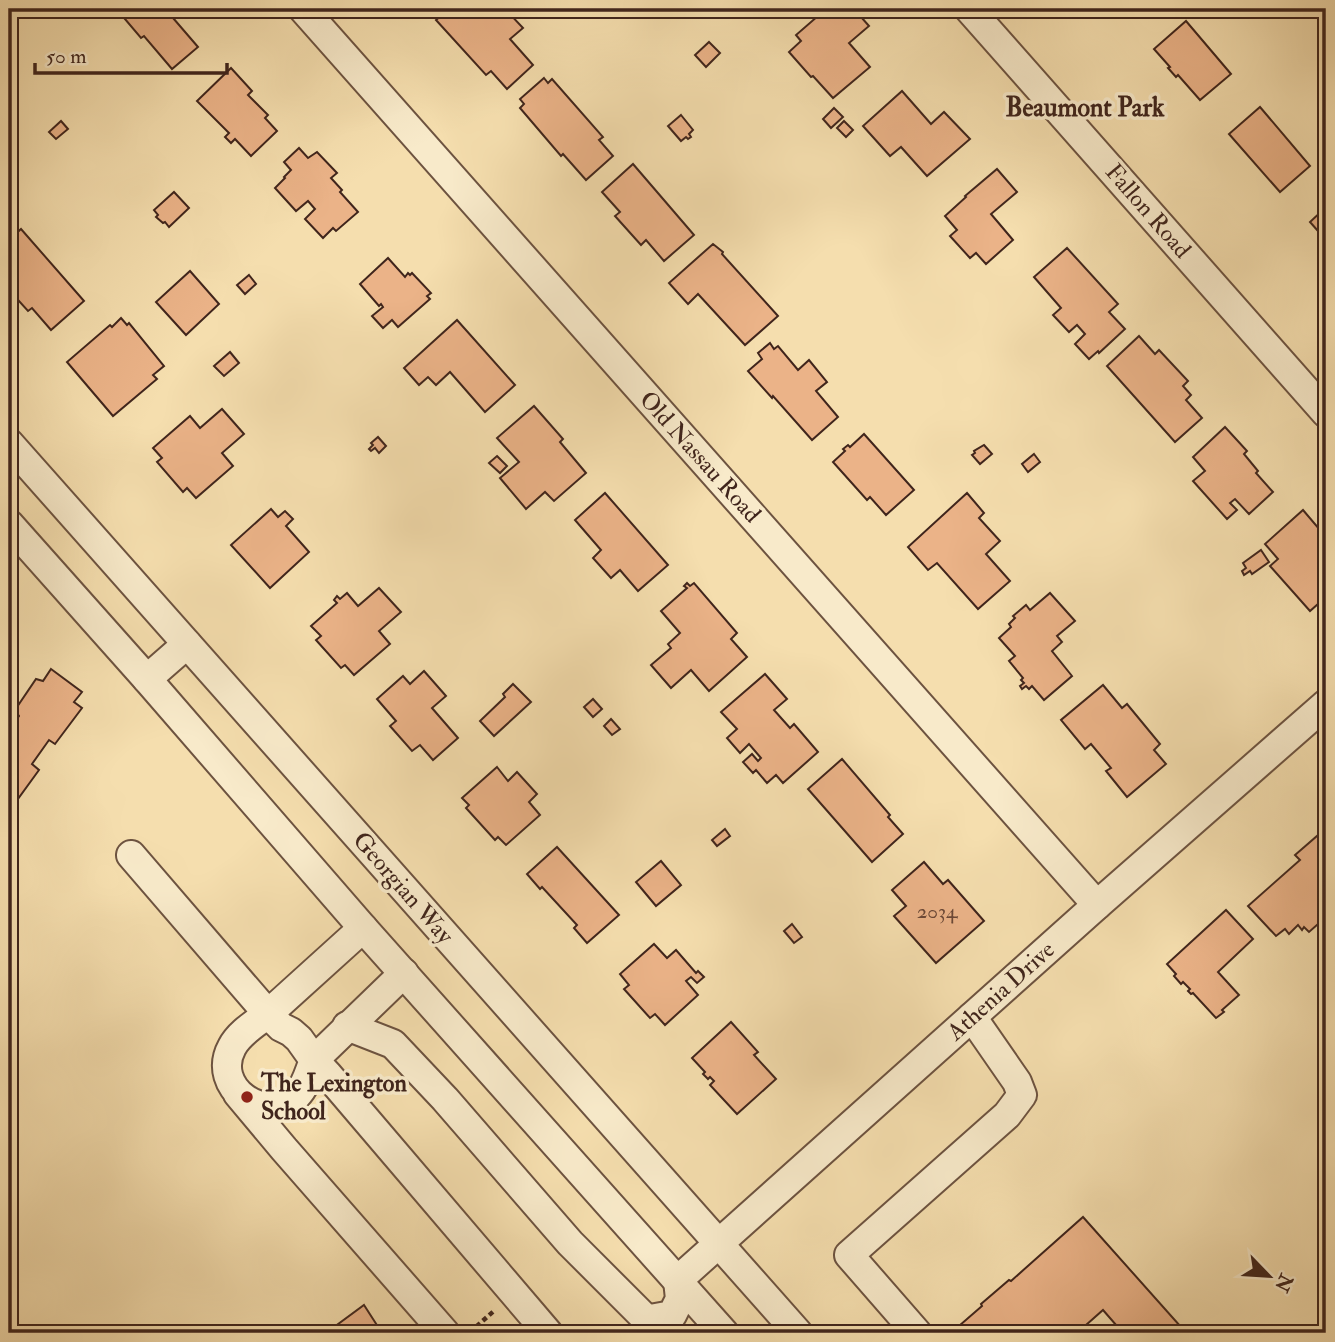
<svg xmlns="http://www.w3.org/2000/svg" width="1335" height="1342" viewBox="0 0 1335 1342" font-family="'IM FELL Double Pica',serif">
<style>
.building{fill:#ebb388;stroke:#40251c;stroke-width:2}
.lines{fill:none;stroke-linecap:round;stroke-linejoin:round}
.minor-casing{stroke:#6d5340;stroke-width:32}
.path{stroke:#40251c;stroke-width:4.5;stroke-dasharray:5 3.5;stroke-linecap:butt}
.minor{stroke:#f8eaca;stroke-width:28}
.poi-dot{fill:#8f2418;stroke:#f8eaca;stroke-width:2.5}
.labels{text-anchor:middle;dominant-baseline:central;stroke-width:7;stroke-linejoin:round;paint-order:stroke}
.number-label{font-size:21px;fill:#6b4837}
.street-label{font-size:24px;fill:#40251c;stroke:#f8eaca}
.poi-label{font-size:24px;font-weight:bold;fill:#40251c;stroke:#f8eaca;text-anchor:start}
.neighbourhood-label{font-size:26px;font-weight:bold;fill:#40251c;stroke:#f8eaca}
</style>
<rect width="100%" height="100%" fill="#f5deae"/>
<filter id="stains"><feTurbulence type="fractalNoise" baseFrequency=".00286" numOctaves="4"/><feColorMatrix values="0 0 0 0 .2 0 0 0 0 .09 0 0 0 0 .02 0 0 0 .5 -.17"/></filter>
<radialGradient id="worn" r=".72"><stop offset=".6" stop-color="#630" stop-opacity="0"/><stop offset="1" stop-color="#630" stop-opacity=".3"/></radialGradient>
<g class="building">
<polygon points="122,9 169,9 167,11 198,47 172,69 144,36 141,38 119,12"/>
<polygon points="449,9 482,9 486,14 492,9 505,9 523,28 510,39 533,65 507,89 491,71 486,75 436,20"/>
<polygon points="826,9 854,9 869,26 849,43 870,67 833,98 813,76 811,77 789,52 801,41 796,35"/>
<polygon points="1186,21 1231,74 1200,100 1178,75 1176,77 1168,68 1170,67 1154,49"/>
<polygon points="709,42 720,53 706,67 695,55"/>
<polygon points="231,68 252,91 248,95 268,115 265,118 277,131 251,156 235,139 231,143 225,137 229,133 197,101"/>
<polygon points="544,78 548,83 552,79 603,137 599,140 613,156 586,180 563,154 561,156 520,108 524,104 520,99"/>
<polygon points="902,91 931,124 944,112 970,139 927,176 901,147 890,156 863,126"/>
<polygon points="1260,107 1310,166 1280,192 1229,134"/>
<polygon points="834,108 843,117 831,128 823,119"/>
<polygon points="681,115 693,130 689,134 691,137 688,139 686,137 681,141 668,126"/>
<polygon points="61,121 68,129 56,139 49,132"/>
<polygon points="844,121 853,130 846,137 837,128"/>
<polygon points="299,148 308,158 317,152 337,173 331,178 342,190 340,192 358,212 336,231 333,228 323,238 305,219 315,209 308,201 296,211 275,188 285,178 284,177 291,170 284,162"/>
<polygon points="633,164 694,235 664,261 646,240 641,245 615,216 620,212 602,192"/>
<polygon points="997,169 1017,192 991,214 1013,240 986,264 976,253 970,258 950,236 957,230 945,216 966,197 965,196"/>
<polygon points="174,192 189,208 169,227 165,222 163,223 156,217 158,215 154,210"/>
<polygon points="1326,207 1326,240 1310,222"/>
<polygon points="21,229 84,301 51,330 32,308 28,311 9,290 9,240"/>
<polygon points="713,244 723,252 722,254 778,316 745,345 698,294 688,304 669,283"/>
<polygon points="1067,248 1118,304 1109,312 1125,329 1099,353 1098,351 1089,359 1075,344 1085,334 1077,325 1069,332 1053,315 1061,308 1034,277"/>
<polygon points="388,258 405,277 408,273 410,275 412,273 431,293 427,296 430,299 398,327 392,320 383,328 372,316 383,307 381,304 379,306 360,284"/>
<polygon points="190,271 219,304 186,335 156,302"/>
<polygon points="249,275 256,284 245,294 237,285"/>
<polygon points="121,318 127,325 129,323 164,366 153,375 157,379 113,416 67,362 110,325 112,327"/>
<polygon points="457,320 515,385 485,412 450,372 436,385 428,377 419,385 404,368"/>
<polygon points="1139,336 1155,354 1159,350 1188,381 1183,386 1191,395 1186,400 1202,418 1175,442 1107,366"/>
<polygon points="770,343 774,349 778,346 798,370 809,360 827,382 816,391 838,417 812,440 773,396 772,398 748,371 762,359 758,353"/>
<polygon points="230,352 239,363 224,376 214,366"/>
<polygon points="534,406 563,439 560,442 586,473 554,501 545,492 526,509 500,478 519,462 497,438"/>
<polygon points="222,409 244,434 222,453 233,466 196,498 187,488 183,492 157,462 162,458 153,448 190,416 200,428"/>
<polygon points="1225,427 1247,451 1244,454 1258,471 1256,473 1273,492 1249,514 1235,499 1230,503 1237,510 1227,519 1193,481 1205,471 1193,457"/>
<polygon points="864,434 914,490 886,515 870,497 867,500 833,462 845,451 843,449 848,445 850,447"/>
<polygon points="378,437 386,446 379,453 375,448 371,451 369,449 373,445 371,443"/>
<polygon points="984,445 992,454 980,464 972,455 975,453 974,451"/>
<polygon points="1034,454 1040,462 1028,472 1022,464"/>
<polygon points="497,456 507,466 500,473 489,463"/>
<polygon points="605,493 668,565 638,591 620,570 611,578 593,558 601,550 575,520"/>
<polygon points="967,493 984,513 979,518 1000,541 986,554 1010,581 978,609 937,563 928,570 908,547"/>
<polygon points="271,509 278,517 285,511 293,519 286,526 309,552 270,588 231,545"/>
<polygon points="1303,510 1326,537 1323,542 1326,545 1326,614 1318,604 1310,611 1270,566 1278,559 1265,544"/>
<polygon points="1261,550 1269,562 1252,574 1250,571 1244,575 1242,571 1246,568 1243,563"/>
<polygon points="687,583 690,586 694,583 737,633 731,639 747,657 709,691 691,670 671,688 651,665 671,648 668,644 680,633 661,611 687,588 684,586"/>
<polygon points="379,588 401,612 379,631 390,644 354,675 345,665 341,668 316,640 321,636 311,626 337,603 334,600 337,596 340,599 347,593 358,606"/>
<polygon points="1050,593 1075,621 1057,636 1062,642 1052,651 1072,676 1044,700 1032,686 1029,689 1026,686 1022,689 1020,686 1024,683 1021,680 1023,678 1009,661 1015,656 999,638 1011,627 1009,624 1015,618 1013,616 1026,605 1030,610"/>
<polygon points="51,669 82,692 74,702 82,708 55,744 49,740 32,764 39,770 15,803 9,798 9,731 19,716 15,710 36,679 43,681"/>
<polygon points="424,671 446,696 432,708 458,738 433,760 420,745 412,751 390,726 396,721 377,699 403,676 410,684"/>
<polygon points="765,674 787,699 774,710 790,728 794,724 818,752 783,783 776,775 767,783 756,770 753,773 743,762 752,754 758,761 761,758 749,744 740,753 727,738 737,729 721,712"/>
<polygon points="513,684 531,702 494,736 480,721 505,697 503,694"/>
<polygon points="1103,685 1122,708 1127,704 1160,744 1154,750 1166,764 1127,797 1106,771 1111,768 1091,744 1085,749 1061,720"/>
<polygon points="593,699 602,709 593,717 584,707"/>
<polygon points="611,719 620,729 612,735 604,726"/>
<polygon points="842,759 890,815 888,817 903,834 872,862 808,789"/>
<polygon points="497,767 508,781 517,772 537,794 529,802 540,815 506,845 498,837 495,840 466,808 469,805 462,798"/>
<polygon points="725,829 730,836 717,846 712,840"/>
<polygon points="1317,836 1326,846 1326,887 1319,894 1326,902 1326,917 1309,932 1304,927 1302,930 1298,925 1289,934 1285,929 1276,936 1248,906 1300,860 1295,855"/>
<polygon points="557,847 619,915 587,943 574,928 577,925 542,887 540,889 527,874"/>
<polygon points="661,861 681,885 656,906 636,882"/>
<polygon points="924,862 943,884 948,880 984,921 936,963 894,916 906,906 892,890"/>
<polygon points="1226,910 1253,939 1218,972 1239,995 1222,1010 1224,1012 1216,1018 1193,993 1191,994 1188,991 1190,989 1183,982 1181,984 1174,976 1176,974 1167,964"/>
<polygon points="792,924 802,937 794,943 784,931"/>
<polygon points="654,944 667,958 676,950 696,973 698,971 704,977 697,983 691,977 686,981 698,995 665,1025 655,1014 650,1018 624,989 629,985 620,974"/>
<polygon points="731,1022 758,1052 754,1055 776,1079 737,1114 710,1085 714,1081 710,1077 708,1079 703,1074 705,1072 692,1058"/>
<polygon points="1083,1217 1181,1327 1175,1333 1123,1333 1103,1310 1077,1333 953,1333 952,1332 982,1306 981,1304 1009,1280 1011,1281"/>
<polygon points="364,1305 382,1333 326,1333"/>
</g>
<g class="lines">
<defs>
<g id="minor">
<polyline points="303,9 1097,905"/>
<polyline points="969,9 1326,413"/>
<polyline points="9,443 798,1333"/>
<polyline points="9,524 147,679 363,928 724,1333"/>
<polyline points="147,679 187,644"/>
<polyline points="131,855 268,1014 363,928"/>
<polyline points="404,973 314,1060 328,1075 548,1333"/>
<path d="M268,1014L281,1027L291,1032L299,1039L314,1060C309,1072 306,1086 297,1095C265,1127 210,1087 232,1047C239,1033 256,1023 268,1014Z"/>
<polyline points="347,1026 393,1044 445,1099 570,1243 659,1332"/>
<polyline points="238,1094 284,1149 445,1333"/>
<polyline points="645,1320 672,1315 680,1299 678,1280 1097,905 1326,704"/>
<polyline points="917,1333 849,1255 1007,1115 1022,1095 1017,1082 972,1017"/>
</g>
</defs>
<use href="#minor" class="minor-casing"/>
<polyline class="path" points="470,1332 495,1310"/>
<use href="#minor" class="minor"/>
</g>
<circle class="poi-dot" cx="247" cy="1097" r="7"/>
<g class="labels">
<g class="number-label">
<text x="937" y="911">2034</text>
</g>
<g class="street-label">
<text transform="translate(1148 211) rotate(49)">Fallon Road</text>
<text transform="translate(700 457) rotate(48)">Old Nassau Road</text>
<text transform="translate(403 888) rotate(49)">Georgian Way</text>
<text transform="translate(1001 991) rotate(-42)">Athenia Drive</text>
</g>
<g class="poi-label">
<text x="261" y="1083">The Lexington<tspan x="261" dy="28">School</tspan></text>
</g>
<g class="neighbourhood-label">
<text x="1085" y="108">Beaumont Park</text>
</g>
</g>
<rect width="1335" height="1342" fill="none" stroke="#f5deae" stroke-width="35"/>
<rect x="10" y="10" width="1314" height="1321" fill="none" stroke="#40251c" stroke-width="3.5"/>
<rect x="18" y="18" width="1300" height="1307" fill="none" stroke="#40251c" stroke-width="2"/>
<g transform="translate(1269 1276) rotate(115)" stroke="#f8eaca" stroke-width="5" paint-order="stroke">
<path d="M0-5L12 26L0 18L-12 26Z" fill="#40251c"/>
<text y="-10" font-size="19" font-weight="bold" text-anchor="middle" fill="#40251c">N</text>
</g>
<path d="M35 63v10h192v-10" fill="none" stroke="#40251c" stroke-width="3.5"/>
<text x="46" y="63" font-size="21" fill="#40251c" stroke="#f8eaca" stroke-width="5" paint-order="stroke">50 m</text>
<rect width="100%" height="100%" filter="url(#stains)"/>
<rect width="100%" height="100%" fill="url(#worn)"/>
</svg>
